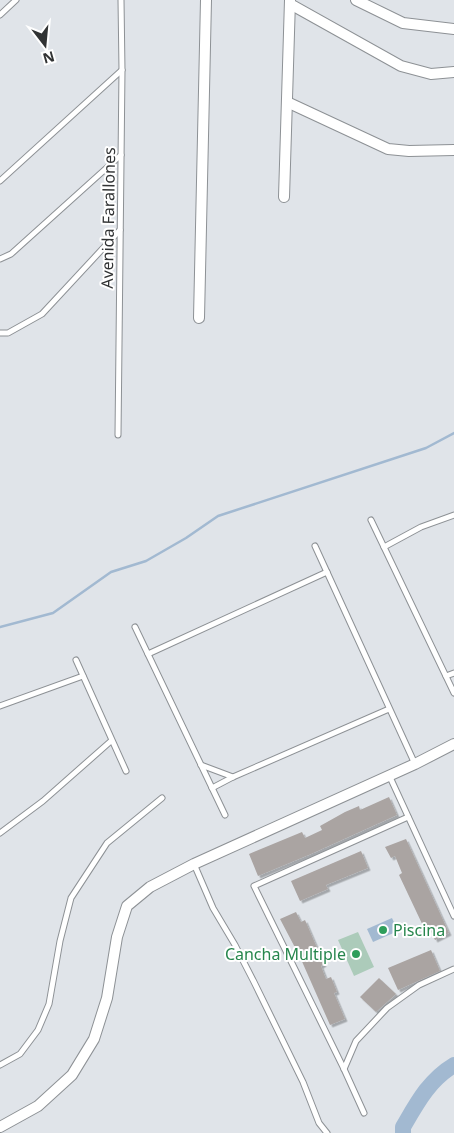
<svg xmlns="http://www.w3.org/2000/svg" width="454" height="1133" viewBox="0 0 454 1133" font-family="'Noto Sans',sans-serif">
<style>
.green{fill:#accbba}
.water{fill:#a2b9d1}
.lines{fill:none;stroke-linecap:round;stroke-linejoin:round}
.stream{stroke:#a2b9d1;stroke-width:2.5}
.river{stroke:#a2b9d1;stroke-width:16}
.building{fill:#aaa4a2;filter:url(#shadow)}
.service-casing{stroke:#8d9195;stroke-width:7}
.minor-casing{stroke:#8d9195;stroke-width:12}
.service{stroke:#fff;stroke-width:5}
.minor{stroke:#fff;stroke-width:10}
.leisure-dot{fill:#2e9e5b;stroke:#fff;stroke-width:2}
.labels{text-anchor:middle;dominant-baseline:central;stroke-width:4;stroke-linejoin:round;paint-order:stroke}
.street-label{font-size:16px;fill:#313334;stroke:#fff}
.leisure-label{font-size:16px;fill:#27864d;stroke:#fff;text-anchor:start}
</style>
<defs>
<filter id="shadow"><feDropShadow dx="2.5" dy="2.5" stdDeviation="0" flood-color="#0004"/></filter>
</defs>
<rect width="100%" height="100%" fill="#e0e4e9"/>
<polygon class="green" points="358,932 374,967 354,976 338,940"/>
<polygon class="water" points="392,918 398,931 373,942 367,929"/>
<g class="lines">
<polyline class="stream" points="0,627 53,613 111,572 146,561 186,538 218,516 426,448 454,433"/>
<path class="river" d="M403,1133V1127C417,1103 429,1080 454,1065"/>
</g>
<g class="building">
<polygon points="389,797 397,815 311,854 258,876 249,854 302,832 305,838 322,830 320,826 345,812 359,806 360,810"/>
<polygon points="406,839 449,933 435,940 429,927 425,930 399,875 402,873 395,856 391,858 385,847"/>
<polygon points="361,851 368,868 326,885 328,889 300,901 291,881"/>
<polygon points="296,912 301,922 305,920 324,964 321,966 326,979 331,977 337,992 334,993 345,1019 330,1025 300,957 280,919"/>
<polygon points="431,950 440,971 398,990 388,968"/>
<polygon points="379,978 396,994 376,1012 360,997"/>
</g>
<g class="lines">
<defs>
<g id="service">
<polyline points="0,15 16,0"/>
<polyline points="0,181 122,70"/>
<polyline points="0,259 11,254 121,155"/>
<polyline points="0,333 8,333 42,314 120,230"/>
<polyline points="118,435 122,70 121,0"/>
<polyline points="371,520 454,693"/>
<polyline points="315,546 415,764"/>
<polyline points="384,547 421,527 454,515"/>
<polyline points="135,627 225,815"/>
<polyline points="148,654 327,572"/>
<polyline points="76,660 126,771"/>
<polyline points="446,676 454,673"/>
<polyline points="0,706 83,676"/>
<polyline points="201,765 233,777"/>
<polyline points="389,775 454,916"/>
<polyline points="212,788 233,777 389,709"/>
<polyline points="0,833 43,801 111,741"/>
<polyline points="194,864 213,908 235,945 254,982 303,1082 319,1123 327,1133"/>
<polyline points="0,1065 20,1054 38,1030 49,1004 60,941 71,898 107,843 162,798"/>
<polyline points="344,1069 356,1041 387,1008 419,985 454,969"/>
<polyline points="364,1113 344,1069 254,886 408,817"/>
</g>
<g id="minor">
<polyline points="356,0 403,23 454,29"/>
<polyline points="290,4 401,66 431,74 454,72"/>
<polyline points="287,102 388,149 409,151 454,150"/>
<polyline points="284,197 290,0"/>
<polyline points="199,318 206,0"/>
<polyline points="0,1127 38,1106 72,1075 94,1039 107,998 117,937 127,906 150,887 194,864 415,764 454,744"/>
</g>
</defs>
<use href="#service" class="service-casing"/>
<use href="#minor" class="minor-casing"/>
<use href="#service" class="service"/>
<use href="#minor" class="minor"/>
</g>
<g class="leisure-dot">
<circle cx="383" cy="930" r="5"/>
<circle cx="356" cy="954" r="5"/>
</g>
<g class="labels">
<g class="street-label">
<text transform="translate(108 218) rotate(-89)">Avenida Farallones</text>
</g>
<g class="leisure-label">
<text x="393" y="930">Piscina</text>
<text x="346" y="954" text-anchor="end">Cancha Multiple</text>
</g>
</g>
<g transform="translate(45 45) rotate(164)" stroke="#ffffff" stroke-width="4" paint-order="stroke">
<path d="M0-4L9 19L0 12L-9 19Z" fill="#313334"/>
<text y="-8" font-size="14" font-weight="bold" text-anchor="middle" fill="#313334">N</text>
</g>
</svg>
